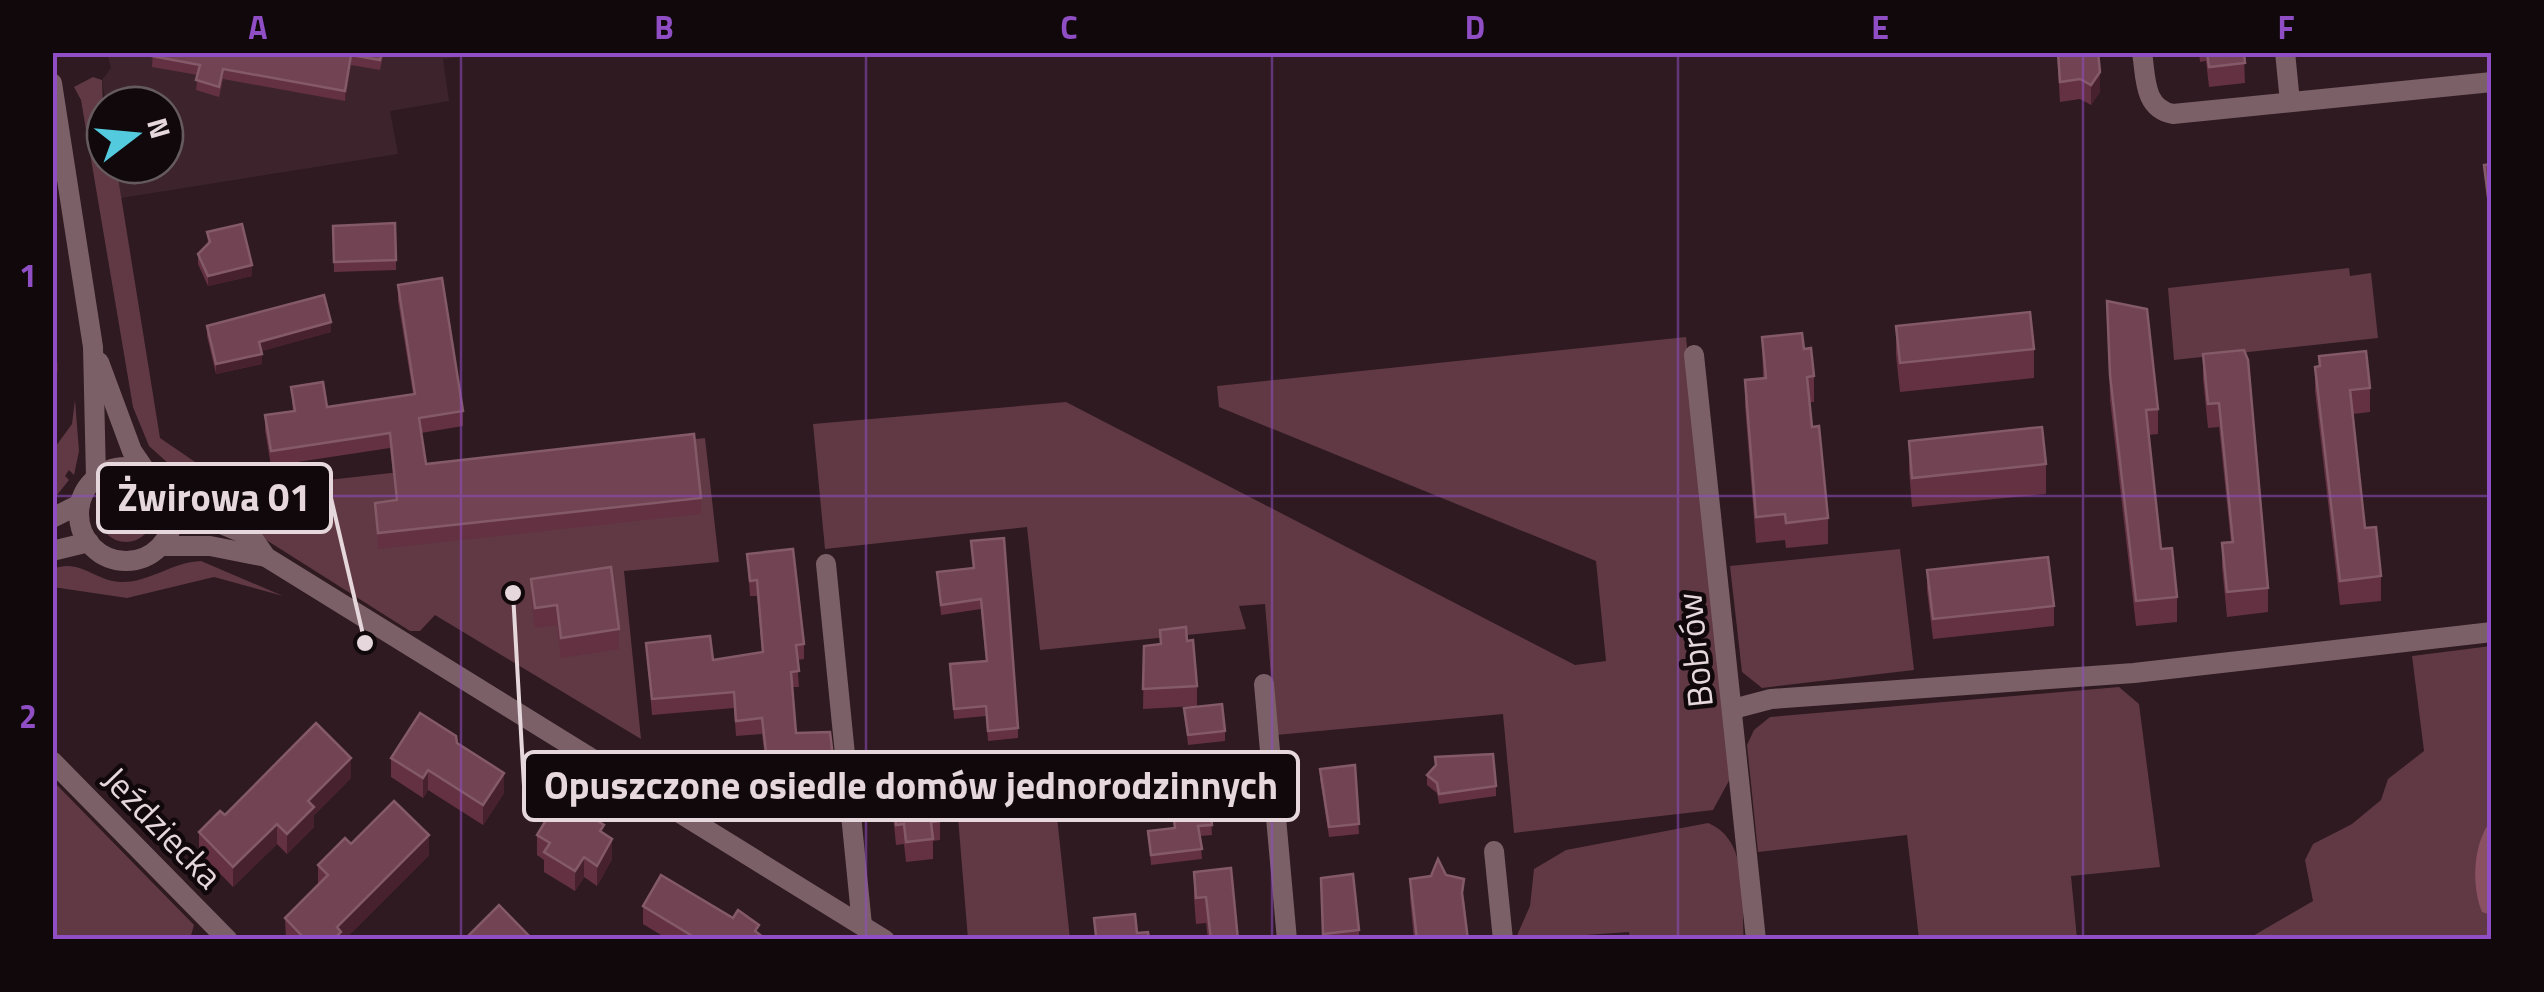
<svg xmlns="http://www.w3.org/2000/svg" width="2544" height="992" viewBox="0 0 2544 992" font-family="'Titillium Web',sans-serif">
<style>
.built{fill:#3d242c}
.green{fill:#603945}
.water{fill:#8a5163}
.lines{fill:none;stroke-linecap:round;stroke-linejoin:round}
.minor{stroke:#7b6068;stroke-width:20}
.tertiary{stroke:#7b6068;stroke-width:20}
.wall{fill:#643142}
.shaded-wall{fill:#48212e}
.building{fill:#724353;stroke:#845a68;stroke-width:2.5}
.grid{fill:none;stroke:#904ec5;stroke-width:2.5;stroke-opacity:0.55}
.labels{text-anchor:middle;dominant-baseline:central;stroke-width:9;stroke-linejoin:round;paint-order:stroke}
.street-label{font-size:35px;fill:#e5d7db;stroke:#10080a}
.leader{fill:none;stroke:#e5d7db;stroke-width:4}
.callout-dot{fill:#e5d7db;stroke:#10080a;stroke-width:4}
.callout{fill:#10080a;stroke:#e5d7db;stroke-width:4}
.callout-label{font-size:38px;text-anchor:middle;font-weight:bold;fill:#e5d7db}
.neatline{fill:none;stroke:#904ec5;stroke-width:4}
.grid-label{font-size:32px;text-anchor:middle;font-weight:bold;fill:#904ec5}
</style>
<rect width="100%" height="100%" fill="#2e1a20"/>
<polygon class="built" points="107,53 494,53 443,59 449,101 390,111 398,154 121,198 116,165 165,165 165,105 106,105 102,80 111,68"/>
<g class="green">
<polygon points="93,77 102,80 105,165 116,165 160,438 201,466 178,472 149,446 133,407 81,100 74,87"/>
<polygon points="2349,268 2350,276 2371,273 2378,338 2174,360 2168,288"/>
<polygon points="1686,337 1731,777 1713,810 1514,833 1503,714 1276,735 1265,604 1239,606 1246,629 1040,650 1027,527 825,549 813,424 1066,402 1575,665 1606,661 1596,561 1219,407 1217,386"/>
<polygon points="75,400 79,451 74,475 69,470 65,476 69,480 53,500 53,450 72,424"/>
<polygon points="705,438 719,562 624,571 641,739 435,615 420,631 410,631 230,517 233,509 190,486 225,483 280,517 274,486"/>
<circle cx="126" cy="515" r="27"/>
<polygon points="1900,549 1914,670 1762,688 1742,672 1730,566"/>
<path d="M201,561L283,596L214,577L127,598L53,587V569C81,558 95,582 122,582C151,582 172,562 201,561Z"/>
<polygon points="2491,646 2491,939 2246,940 2313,901 2305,860 2313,844 2352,824 2381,800 2388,779 2424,751 2412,656"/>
<polygon points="2119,687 2139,704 2160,867 2071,876 2077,939 1919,939 1907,835 1758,852 1747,745 1754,730 1770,717"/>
<polygon points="1052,770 1070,939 968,939 955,781"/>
<polygon points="53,781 194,925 190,939 53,939"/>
<path d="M1708,823C1750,840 1741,900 1744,939H1630L1629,932L1515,940L1530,906L1534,869L1566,850Z"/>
</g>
<path class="water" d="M2491,821H2492L2491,915L2482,912C2471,886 2473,842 2491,821Z"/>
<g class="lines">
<g class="minor">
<path d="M2142,52C2146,77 2143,108 2173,114L2492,82"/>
<polyline points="2285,52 2290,102"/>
<polyline points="1694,355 1756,940"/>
<polyline points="826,564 862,925"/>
<polyline points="1264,684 1287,940"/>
<polyline points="1733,709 1771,699 2134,673 2492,632"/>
<polyline points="52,761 228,940"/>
<polyline points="1494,851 1503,940"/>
</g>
<g class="tertiary">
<polyline points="52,83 93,347 96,478"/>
<polyline points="99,362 132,451 145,470"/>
<circle cx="126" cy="514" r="47"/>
<polyline points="172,503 252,537 266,557 885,940"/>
<polyline points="52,518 80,504"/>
<polyline points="163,546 210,546 266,557"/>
<polyline points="52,551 89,542"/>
</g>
</g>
<g class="wall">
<polygon points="153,52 388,52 388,55 383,55 380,70 351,65 345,101 223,79 219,97 196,90 198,75 152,67"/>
<polygon points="2057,52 2098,52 2100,92 2091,105 2080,99 2060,102"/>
<polygon points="2199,52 2247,52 2247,57 2244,57 2245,83 2209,87 2206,61 2200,62"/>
<polygon points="2492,164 2492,215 2489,215 2484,165"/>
<polygon points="333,226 396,260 396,270 334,272"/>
<polygon points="207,232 252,276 208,286 198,264 198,254 208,244"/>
<polygon points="398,285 463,411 463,426 421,433 426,464 701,498 701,514 378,549 375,503 396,500 390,448 271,466 265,430 265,415 293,412 291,387 327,407 413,394 398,301"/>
<polygon points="2107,301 2158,409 2158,434 2149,435 2161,549 2177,597 2177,622 2136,626 2110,400"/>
<polygon points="207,326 331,332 261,351 262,364 216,374 207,336"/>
<polygon points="1896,326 2034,349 2034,378 1900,392 1896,355"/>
<polygon points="1762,337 1804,349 1814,376 1814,402 1810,402 1812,427 1828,518 1828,544 1786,548 1785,540 1756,543 1745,406 1745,380 1763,379"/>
<polygon points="2244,350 2268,588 2268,612 2227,617 2222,567 2222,543 2231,542 2219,427 2208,428 2203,379 2203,354"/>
<polygon points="2319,356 2370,388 2370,412 2353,414 2365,528 2381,576 2381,601 2340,605 2315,391 2315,367 2319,367"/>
<polygon points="1909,441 2046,464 2046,494 1912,507 1909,470"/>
<polygon points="971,541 1018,728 1018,738 988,741 986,716 954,719 950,664 986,661 981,609 941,615 937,572 973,568"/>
<polygon points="747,554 804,644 804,659 797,660 799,687 792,687 796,733 834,765 834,781 823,782 823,786 769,792 762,734 736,736 734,708 652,715 646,643 713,660 762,652 757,596 750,596"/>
<polygon points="1927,570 2054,606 2054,626 1933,639 1927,590"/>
<polygon points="531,579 619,629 619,649 561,658 557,625 535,628 531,599"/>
<polygon points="1160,630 1187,641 1197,686 1197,706 1225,731 1225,741 1188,745 1184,708 1196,706 1143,709 1144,646 1160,644"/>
<polygon points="457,743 504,793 483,825 428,790 423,798 391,777 391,758"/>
<polygon points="1435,757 1496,786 1496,796 1439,804 1437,793 1427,785 1427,775 1435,766"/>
<polygon points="1355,765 1359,834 1329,837 1320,779 1320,769"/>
<polygon points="351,778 314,815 314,827 287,854 277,844 233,887 199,852 199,832 225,815"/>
<polygon points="1170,780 1258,801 1258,811 1211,816 1212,835 1200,836 1202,859 1151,865 1148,831 1174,828"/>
<polygon points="892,785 940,821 940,840 933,841 933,859 906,862 904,844 896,845 892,804"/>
<polygon points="604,834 612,859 597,886 584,877 575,891 544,872 544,860 537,855 537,835"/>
<polygon points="351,844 429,855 344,940 286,940 285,918 318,885 318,865"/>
<polygon points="1194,872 1238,940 1208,940 1206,923 1196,924 1194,898"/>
<polygon points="1446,875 1464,899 1468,940 1414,940 1410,898 1410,879"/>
<polygon points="1321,878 1359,930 1359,940 1323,940"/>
<polygon points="643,906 759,934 767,940 669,940 643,924"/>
</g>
<g class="shaded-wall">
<polygon points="351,55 351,65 345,101 345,91"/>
<polygon points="2100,72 2100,92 2091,105 2091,85"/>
<polygon points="252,265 252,276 208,286 208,276"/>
<polygon points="331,322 331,332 259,352 259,342"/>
<polygon points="262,354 262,364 216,374 216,364"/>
<polygon points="58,362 58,372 52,376 52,366"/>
<polygon points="351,758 351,778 314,815 314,827 287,854 287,834 308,801"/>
<polygon points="428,770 428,790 423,798 423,778"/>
<polygon points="504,773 504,793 483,825 483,805"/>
<polygon points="277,824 277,844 233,887 233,867"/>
<polygon points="429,835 429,855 344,940 333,940 337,927"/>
<polygon points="612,839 612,859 597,886 597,866"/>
<polygon points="584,857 584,877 575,891 575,871"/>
</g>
<g class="building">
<polygon points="153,52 382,52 380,60 351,55 345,91 223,69 219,87 196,80 200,65 152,56"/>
<polygon points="2058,52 2098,52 2100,72 2091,85 2080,79 2060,82"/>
<polygon points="2207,52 2244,52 2245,63 2209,67"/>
<polygon points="2492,164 2492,205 2489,205 2484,165"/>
<polygon points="395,223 396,260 334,262 333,226"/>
<polygon points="242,224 252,265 208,276 198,254 210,242 207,232"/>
<polygon points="442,278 463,411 419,418 426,464 694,434 701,498 378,533 375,503 397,500 390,433 271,451 265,415 295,411 291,387 323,382 327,407 415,394 398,285"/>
<polygon points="324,295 331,322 259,342 262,354 216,364 207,326"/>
<polygon points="2107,301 2147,309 2158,409 2146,410 2161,549 2172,548 2177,597 2136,601 2110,375"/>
<polygon points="2030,312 2034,349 1900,363 1896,326"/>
<polygon points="1802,333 1804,349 1811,348 1814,376 1807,377 1812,427 1819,426 1828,518 1786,523 1785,514 1756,517 1745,380 1766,378 1762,337"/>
<polygon points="2244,350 2248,360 2268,588 2227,592 2222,543 2233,542 2226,472 2219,403 2208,404 2203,354"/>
<polygon points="2366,351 2370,388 2350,390 2365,528 2376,527 2381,576 2340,581 2315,367 2320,366 2319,356"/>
<polygon points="2042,427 2046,464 1912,478 1909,441"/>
<polygon points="1004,538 1018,728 988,731 986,706 954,709 950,664 987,661 981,599 941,605 937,572 974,568 971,541"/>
<polygon points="793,549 804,644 796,645 799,671 791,672 796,733 830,732 834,765 822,766 823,770 769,777 762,718 736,721 734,692 652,699 646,643 710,636 713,660 763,652 757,580 750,581 747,554"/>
<polygon points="2048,557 2054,606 1933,619 1927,570"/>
<polygon points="611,567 619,629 561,638 557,605 535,608 531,579"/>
<polygon points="1186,627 1187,641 1193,640 1197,686 1143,689 1144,646 1161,644 1160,630"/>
<polygon points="1222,704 1225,731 1188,735 1184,708"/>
<polygon points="420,713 456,736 457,743 504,773 483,805 428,770 423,778 391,758"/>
<polygon points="316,723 351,758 308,801 314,807 287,834 277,824 233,867 199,832 220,811 225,815"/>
<polygon points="1493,754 1496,786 1439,794 1437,783 1427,775 1436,765 1435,757"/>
<polygon points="1355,765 1359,824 1329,827 1320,769"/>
<polygon points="1256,773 1258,801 1210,806 1212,825 1198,826 1202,849 1151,855 1148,831 1175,828 1170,780"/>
<polygon points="935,780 940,821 931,822 933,839 906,842 904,824 896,825 892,785"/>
<polygon points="394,801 429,835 337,927 341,932 333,940 306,940 285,918 328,875 318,865 345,838 351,844"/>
<polygon points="555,805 568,813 573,806 604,825 600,831 612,839 597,866 584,857 575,871 544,852 550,843 537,835"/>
<polygon points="1438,859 1446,875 1464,879 1462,893 1468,940 1417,940 1410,879 1431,876"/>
<polygon points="1231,868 1238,940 1211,940 1206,897 1196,898 1194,872"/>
<polygon points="1353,874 1359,930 1323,934 1321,878"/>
<polygon points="661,875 733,918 738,910 759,925 755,931 767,940 699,940 643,906"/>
<polygon points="499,905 533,940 464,940"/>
<polygon points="1135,914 1137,933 1148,932 1149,940 1088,940 1088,937 1096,936 1094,918"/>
</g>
<path class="grid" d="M461,52V940M866,52V940M1272,52V940M1678,52V940M2083,52V940M52,496H2492"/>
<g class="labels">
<g class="street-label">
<text transform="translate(1694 650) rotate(-96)">Bobrów</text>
<text transform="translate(163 827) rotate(46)">Jeździecka</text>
</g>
</g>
<path class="leader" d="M365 643L331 498M513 593L524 786"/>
<g class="callout-dot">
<circle cx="365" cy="643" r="10"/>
<circle cx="513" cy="593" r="10"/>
</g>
<g class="callout">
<rect x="98" y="464" width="233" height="68" rx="10"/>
<rect x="524" y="752" width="774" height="68" rx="10"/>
</g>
<g class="callout-label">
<text x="214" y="511">Żwirowa 01</text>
<text x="911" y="799">Opuszczone osiedle domów jednorodzinnych</text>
</g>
<rect width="2544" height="992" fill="none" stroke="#10080a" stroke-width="110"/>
<g transform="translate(135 135) rotate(74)"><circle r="48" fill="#10080a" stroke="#655b5e" stroke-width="2.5"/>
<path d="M0-8L18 38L0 25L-18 38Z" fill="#54cade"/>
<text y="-15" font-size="28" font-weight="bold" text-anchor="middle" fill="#e5d7db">N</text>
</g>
<rect x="55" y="55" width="2434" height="882" class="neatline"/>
<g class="grid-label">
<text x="258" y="39">A</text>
<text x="664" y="39">B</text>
<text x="1069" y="39">C</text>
<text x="1475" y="39">D</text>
<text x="1880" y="39">E</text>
<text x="2286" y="39">F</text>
<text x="28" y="287">1</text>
<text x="28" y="728">2</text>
</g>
</svg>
